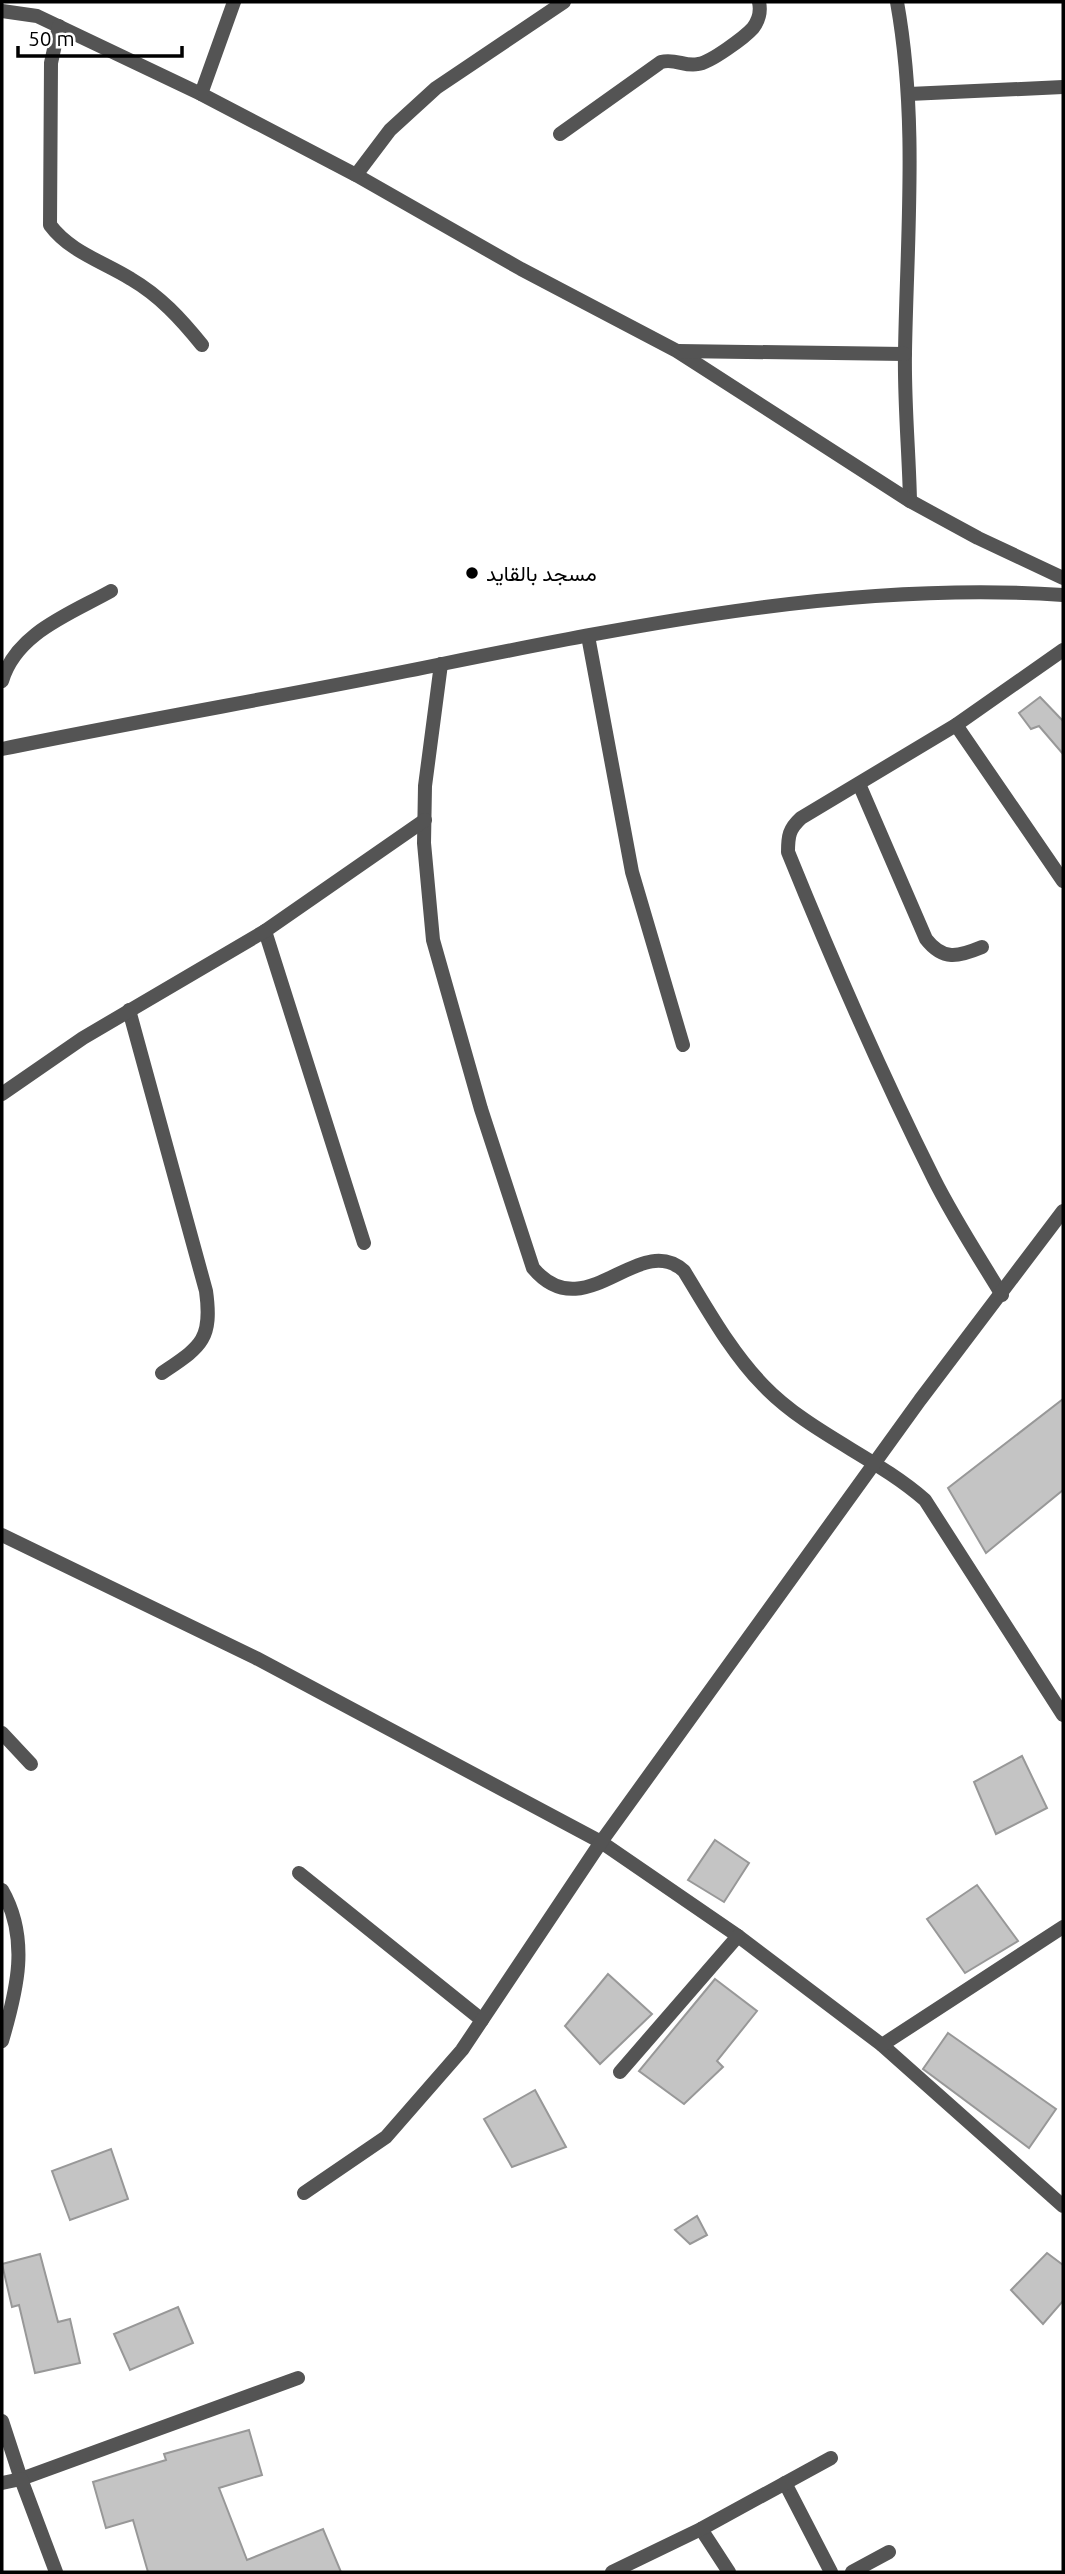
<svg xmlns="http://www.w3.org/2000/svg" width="1065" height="2574" viewBox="0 0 1065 2574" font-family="Ubuntu,Vazirmatn,sans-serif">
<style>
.building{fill:#c4c4c4;stroke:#989898;stroke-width:2}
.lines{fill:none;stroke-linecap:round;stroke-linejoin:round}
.minor{stroke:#545454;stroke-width:14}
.poi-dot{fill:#000;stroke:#fff;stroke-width:2.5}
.labels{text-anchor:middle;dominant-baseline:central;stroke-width:6;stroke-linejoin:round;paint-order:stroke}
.poi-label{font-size:21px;fill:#000;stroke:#fff;text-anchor:start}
</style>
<rect width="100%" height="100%" fill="#fff"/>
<g class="building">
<polygon points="1040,697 1063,721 1063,754 1039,726 1031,729 1019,713"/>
<polygon points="1063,1399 1063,1490 986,1553 948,1488"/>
<polygon points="1022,1756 1047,1808 996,1834 974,1782"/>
<polygon points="715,1840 749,1863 724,1902 688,1880"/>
<polygon points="977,1885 1018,1941 965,1973 927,1919"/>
<polygon points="608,1974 652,2014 600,2064 565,2026"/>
<polygon points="715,1979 757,2011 717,2061 723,2067 684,2104 639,2071"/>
<polygon points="948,2033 1056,2109 1029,2148 923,2069"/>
<polygon points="535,2090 566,2147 512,2167 484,2119"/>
<polygon points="111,2149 128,2199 70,2220 52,2171"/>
<polygon points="697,2216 707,2235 690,2244 675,2230"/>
<polygon points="1047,2253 1063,2265 1063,2301 1043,2324 1011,2290"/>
<polygon points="40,2254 58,2322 70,2319 80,2363 35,2373 19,2305 12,2307 2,2264"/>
<polygon points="178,2307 193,2343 130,2370 114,2334"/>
<polygon points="249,2430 262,2475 219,2488 247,2560 323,2529 341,2572 148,2572 133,2520 106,2528 93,2482 166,2460 164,2454"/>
</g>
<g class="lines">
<g class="minor">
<path d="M897,2C918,119 907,234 905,352C904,401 909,452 910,501"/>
<polyline points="2,11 37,16 201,94 356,175 521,269 677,351 910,501 978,538 1063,578"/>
<path d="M59,26L51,63L50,225C70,252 104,262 131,279C160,296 181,319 202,345"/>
<polyline points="201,94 234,2"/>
<polyline points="909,94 1063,87"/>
<path d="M560,134L661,62C675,58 685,67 698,64C710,63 745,37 753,28C759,20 761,11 759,2"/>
<polyline points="356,175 390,130 436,88 564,2"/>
<polyline points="678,351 905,354"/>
<polyline points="588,636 632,872 683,1045"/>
<path d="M441,664L425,786L424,843L433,940L481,1109L533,1268C585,1330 639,1230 684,1271C708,1310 731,1352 763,1385C809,1433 876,1457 925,1500L1063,1715"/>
<path d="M2,681C16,633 70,614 111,591"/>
<polyline points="956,725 1063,881"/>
<path d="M2,749C148,719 296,694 442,664C646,623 855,581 1063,595"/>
<path d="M859,784L926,939C943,961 958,957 982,947"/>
<polyline points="265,931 364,1243"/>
<path d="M129,1010L206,1291C213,1341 200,1347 162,1373"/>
<polyline points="2,1094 83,1038 265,931 425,820"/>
<path d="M1002,1295C979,1257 954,1219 934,1179C881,1073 833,963 788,852C788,836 789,829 801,818L956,725L1063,650"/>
<polyline points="2,1535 256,1658 601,1842 738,1936 882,2045 1063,2206"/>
<polyline points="2,1733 31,1764"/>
<polyline points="299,1873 482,2020"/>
<path d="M2,1890C30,1939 17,1990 2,2041"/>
<polyline points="882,2045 1063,1927"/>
<polyline points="620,2072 738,1936"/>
<polyline points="304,2193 386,2137 462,2050 601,1842 920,1400 1063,1211"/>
<polyline points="2,2421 21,2479 298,2378"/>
<polyline points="2,2483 21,2479 56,2572"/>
<polyline points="785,2483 831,2572"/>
<polyline points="701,2529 729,2572"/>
<polyline points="612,2572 701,2529 831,2458"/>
<polyline points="852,2572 889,2552"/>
</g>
</g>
<circle class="poi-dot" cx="472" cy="573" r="7"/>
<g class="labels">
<g class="poi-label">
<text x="486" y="573">مسجد بالقايد</text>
</g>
</g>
<rect width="1065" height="2574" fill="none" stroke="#000000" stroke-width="7"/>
<path d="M18 46v10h164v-10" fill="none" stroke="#000000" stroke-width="3.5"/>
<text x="28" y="46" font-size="21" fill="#000000" stroke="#ffffff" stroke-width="5" paint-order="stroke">50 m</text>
</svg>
